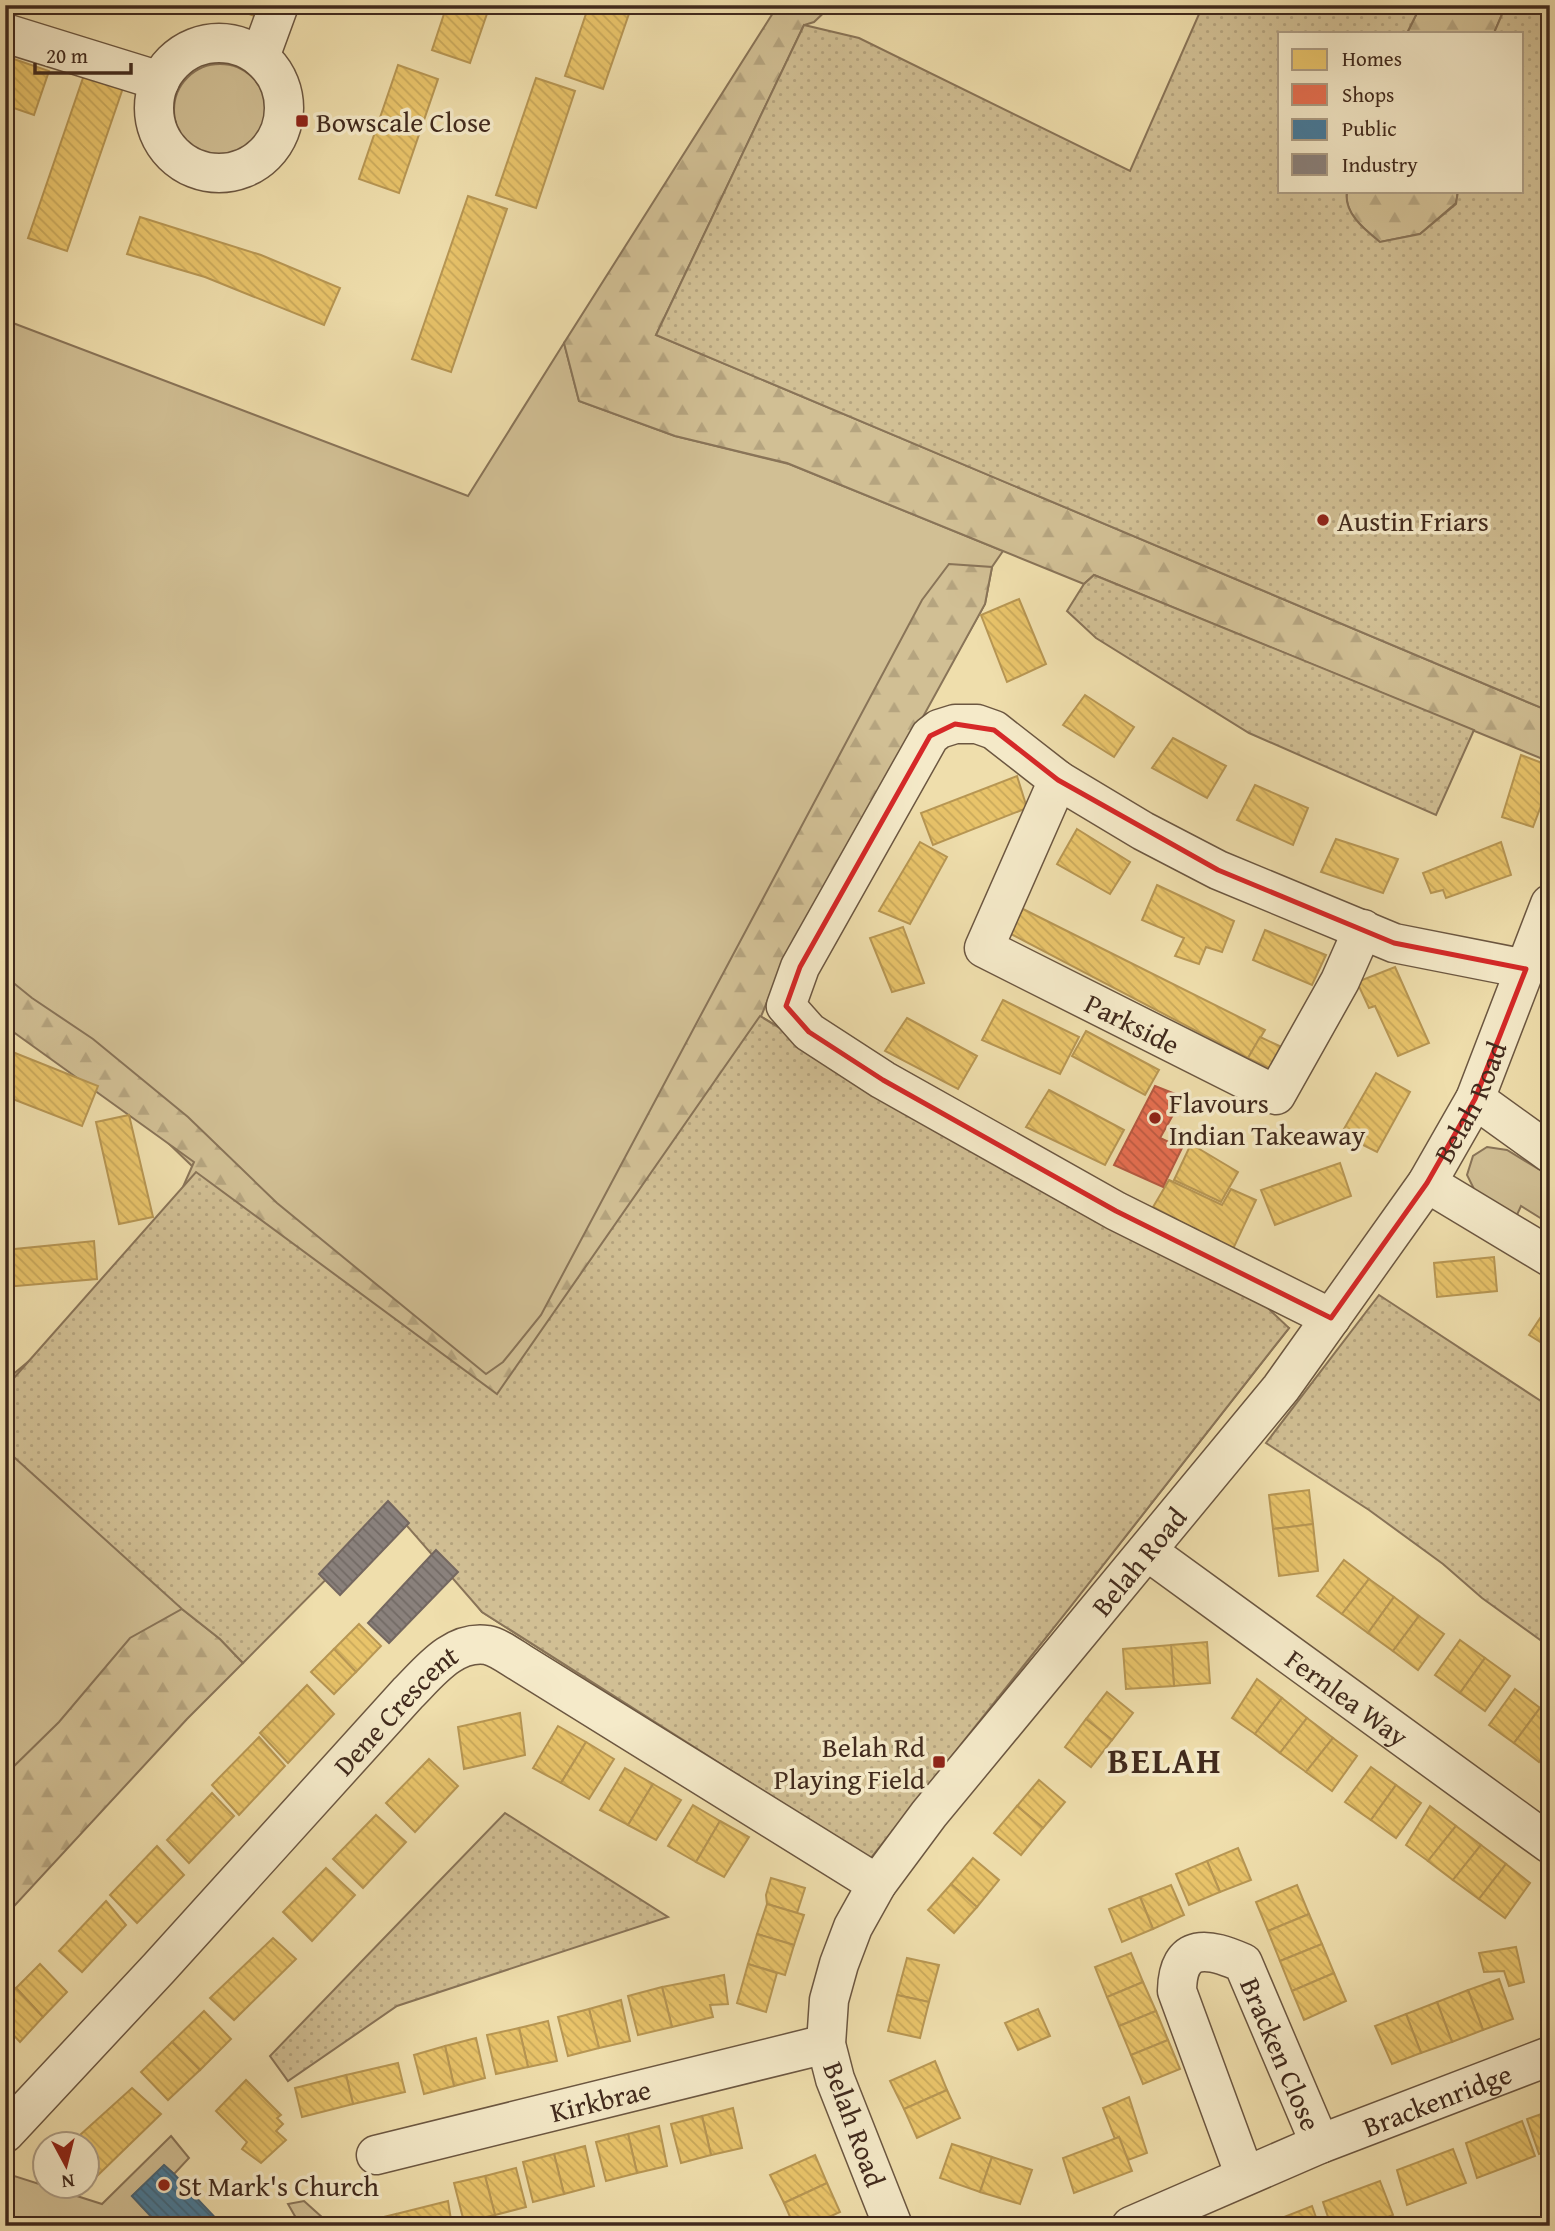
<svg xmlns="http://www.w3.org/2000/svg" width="1555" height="2231" viewBox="0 0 1555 2231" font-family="'Gentium Book Plus',serif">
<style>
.grass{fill:#d1bf94;stroke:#897458;stroke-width:2}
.forest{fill:url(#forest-firs);stroke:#897458;stroke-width:2}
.park{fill:url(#park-dots);stroke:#897458;stroke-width:2}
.homes{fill:url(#homes-back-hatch);stroke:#b79653;stroke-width:2}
.shops{fill:url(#shops-back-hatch);stroke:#b55a41;stroke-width:2}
.public{fill:url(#public-back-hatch);stroke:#446377;stroke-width:2}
.industry{fill:url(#industry-back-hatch);stroke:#746760;stroke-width:2}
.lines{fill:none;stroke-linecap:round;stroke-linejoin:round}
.minor-casing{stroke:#6c5741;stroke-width:41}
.minor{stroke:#f5eac9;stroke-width:38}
.marked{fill:none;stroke:#d62828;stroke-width:5;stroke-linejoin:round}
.poi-dot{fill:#8f2418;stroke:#f5eac9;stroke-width:2.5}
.labels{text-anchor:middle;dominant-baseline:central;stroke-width:7;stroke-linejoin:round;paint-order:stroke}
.poi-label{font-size:28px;fill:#412a1d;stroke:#f5eac9;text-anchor:start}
.street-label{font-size:28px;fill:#412a1d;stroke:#f5eac9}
.district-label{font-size:35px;font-weight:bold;letter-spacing:2px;fill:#412a1d;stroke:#f5eac9}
</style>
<defs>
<pattern id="forest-firs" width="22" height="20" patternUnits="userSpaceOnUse" patternTransform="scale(1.75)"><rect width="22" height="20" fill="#d1bf94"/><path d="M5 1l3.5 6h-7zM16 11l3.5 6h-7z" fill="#b5a47f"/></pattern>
<pattern id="park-dots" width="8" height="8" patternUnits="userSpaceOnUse" patternTransform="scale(1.75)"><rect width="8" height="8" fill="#d1bf94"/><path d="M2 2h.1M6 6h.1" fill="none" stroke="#b5a47f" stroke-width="1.8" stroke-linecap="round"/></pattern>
<pattern id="homes-back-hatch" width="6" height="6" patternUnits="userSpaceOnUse" patternTransform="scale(1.75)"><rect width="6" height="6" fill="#e9c46a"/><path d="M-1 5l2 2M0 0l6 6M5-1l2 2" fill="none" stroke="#c9a95b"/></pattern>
<pattern id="shops-back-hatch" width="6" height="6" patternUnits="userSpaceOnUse" patternTransform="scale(1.75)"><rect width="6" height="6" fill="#e76f51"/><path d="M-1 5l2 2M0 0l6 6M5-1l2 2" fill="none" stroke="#bd5b43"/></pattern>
<pattern id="public-back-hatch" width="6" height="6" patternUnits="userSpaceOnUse" patternTransform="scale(1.75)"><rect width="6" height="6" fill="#457b9d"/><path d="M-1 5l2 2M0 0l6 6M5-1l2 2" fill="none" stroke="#3b657f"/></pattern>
<pattern id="industry-back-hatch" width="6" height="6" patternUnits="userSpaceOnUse" patternTransform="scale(1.75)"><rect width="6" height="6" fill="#8a817c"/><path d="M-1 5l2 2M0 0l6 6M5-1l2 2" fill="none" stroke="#726a65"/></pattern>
</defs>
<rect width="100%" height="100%" fill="#efdeac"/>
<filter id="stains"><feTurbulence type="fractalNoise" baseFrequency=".00286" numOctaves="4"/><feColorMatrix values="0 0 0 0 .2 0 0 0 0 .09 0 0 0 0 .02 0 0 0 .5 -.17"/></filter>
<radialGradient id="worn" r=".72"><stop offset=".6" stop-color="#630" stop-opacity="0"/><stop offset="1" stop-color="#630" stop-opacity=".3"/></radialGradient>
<g class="grass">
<circle cx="220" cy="110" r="46"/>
<polygon points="5,320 468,496 564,343 579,401 675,436 789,464 1003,551 992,567 985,604 791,949 760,1016 960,1137 1289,1328 1071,1606 870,1859 482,1612 385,1490 5,1861 5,1381 225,1198 5,985"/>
<polygon points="1487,1147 1507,1150 1550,1176 1550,1224 1521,1206 1516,1217 1476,1193 1467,1175 1473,1156"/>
<polygon points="171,2136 189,2158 174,2174 164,2165 132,2196 160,2226 5,2226 5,2173 102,2204"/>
<polygon points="304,2201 324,2219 324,2226 300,2225 288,2204"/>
</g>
<g class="forest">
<polygon points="778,5 832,5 814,22 804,25 656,335 1544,709 1550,706 1550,762 1094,575 1084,584 787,463 675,436 579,401 564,343"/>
<polygon points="1421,5 1506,5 1494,33 1407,33"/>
<path d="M1347,191H1458L1456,203L1420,234L1380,242C1365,230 1343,213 1347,191Z"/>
<polygon points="949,564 992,567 985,604 913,735 783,963 748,1048 495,1429 175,1205 194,1162 5,1026 5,976 32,998 93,1039 188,1117 277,1203 486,1374 503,1362 541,1315 922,600"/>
<polygon points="182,1609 220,1639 243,1663 187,1719 5,1916 5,1775 59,1722 130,1638"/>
</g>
<g class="park">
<path d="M1203,5H1421L1407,33H1280V191H1347C1343,213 1365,230 1380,242L1420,234L1456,204L1458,191H1522V33H1494L1506,5H1550V706L1544,709L656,335L804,25L859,38L1130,171Z"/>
<polygon points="1094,575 1474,730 1436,815 1249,733 1096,638 1067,611 1084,584"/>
<polygon points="760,1016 960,1137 1253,1294 1289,1328 1071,1606 870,1859 482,1612 394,1511 243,1663 220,1639 182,1609 5,1449 5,1388 196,1172 497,1394"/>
<polygon points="1379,1295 1550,1407 1550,1647 1482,1598 1443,1564 1369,1510 1266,1443"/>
<polygon points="505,1813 668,1917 397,2006 288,2081 270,2056"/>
</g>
<g class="homes">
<polygon points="226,5 261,5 257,17"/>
<polygon points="447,5 490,5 470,63 432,50"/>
<polygon points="589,5 632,5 603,89 565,76"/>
<polygon points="5,56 49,71 34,115 5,105"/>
<polygon points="398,65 438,79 399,193 359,179"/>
<polygon points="84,75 123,88 67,251 28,238"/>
<polygon points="536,78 575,91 536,208 496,195"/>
<polygon points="468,196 507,209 451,372 412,359"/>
<polygon points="140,217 261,255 340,288 324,325 205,277 127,254"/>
<polygon points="1019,599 1046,664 1007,682 981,615"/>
<polygon points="1085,695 1134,727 1114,757 1063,725"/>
<polygon points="1173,738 1226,766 1207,798 1152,768"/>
<polygon points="1521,755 1550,766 1550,782 1533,827 1502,817"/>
<polygon points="1017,776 1027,808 933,845 921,813"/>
<polygon points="1255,785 1308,808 1293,845 1237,820"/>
<polygon points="1077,829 1130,862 1110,894 1057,864"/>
<polygon points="1336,839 1398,859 1383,893 1321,872"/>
<polygon points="920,842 947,857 910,924 879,911"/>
<polygon points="1501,842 1511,875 1446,898 1443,890 1431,893 1423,873"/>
<polygon points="1157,885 1234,921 1222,952 1206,947 1199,964 1175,956 1184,938 1142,920"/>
<polygon points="1023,909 1265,1030 1248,1058 1009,933"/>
<polygon points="903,927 924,983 892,992 870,938"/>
<polygon points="1265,930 1326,955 1312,985 1253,960"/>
<polygon points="1395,967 1429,1043 1398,1056 1375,1006 1369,1008 1357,982"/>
<polygon points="1003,1000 1079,1037 1060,1074 982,1040"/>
<polygon points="907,1018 977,1056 958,1089 885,1051"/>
<polygon points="1086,1031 1159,1070 1145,1095 1072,1056"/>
<polygon points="1260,1037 1284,1048 1274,1070 1248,1058"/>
<polygon points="5,1049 98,1086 82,1126 5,1096"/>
<polygon points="1376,1073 1410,1092 1377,1152 1341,1134"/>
<polygon points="1049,1090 1124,1130 1105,1165 1026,1127"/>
<polygon points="129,1115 153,1217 119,1224 96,1122"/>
<polygon points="1191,1144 1238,1172 1221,1202 1174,1180"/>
<polygon points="1340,1163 1351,1196 1275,1225 1261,1190"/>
<polygon points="1169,1180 1222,1205 1231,1189 1256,1200 1233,1249 1153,1207"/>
<polygon points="94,1241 97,1279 5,1287 5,1250"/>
<polygon points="1494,1257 1497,1291 1437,1297 1434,1263"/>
<polygon points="1550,1303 1550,1348 1529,1335"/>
<polygon points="1309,1490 1313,1524 1273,1529 1269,1495"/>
<polygon points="1313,1524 1318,1571 1279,1576 1273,1529"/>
<polygon points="1344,1560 1369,1579 1342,1614 1317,1596"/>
<polygon points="1369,1579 1394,1597 1368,1633 1342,1614"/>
<polygon points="1394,1597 1419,1616 1393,1651 1368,1633"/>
<polygon points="1419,1616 1444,1634 1418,1670 1393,1651"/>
<polygon points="359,1624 381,1646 356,1672 334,1649"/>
<polygon points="1460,1640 1485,1658 1460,1693 1435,1675"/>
<polygon points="1207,1642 1210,1683 1174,1686 1171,1645"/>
<polygon points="1171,1645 1174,1686 1126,1689 1123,1649"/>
<polygon points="334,1649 356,1672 334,1694 311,1672"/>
<polygon points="1485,1658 1510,1676 1485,1711 1460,1693"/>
<polygon points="1257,1679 1282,1698 1255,1734 1232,1718"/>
<polygon points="307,1685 334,1714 288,1763 260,1733"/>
<polygon points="1515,1689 1540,1708 1514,1743 1489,1725"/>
<polygon points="1107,1692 1133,1713 1112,1740 1086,1719"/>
<polygon points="1282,1698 1307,1718 1280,1753 1255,1734"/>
<polygon points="1540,1708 1550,1715 1550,1748 1539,1762 1514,1743"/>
<polygon points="520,1713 525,1755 464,1769 458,1727"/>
<polygon points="1307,1718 1333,1738 1306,1772 1280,1753"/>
<polygon points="1086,1719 1112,1740 1091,1767 1065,1747"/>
<polygon points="558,1726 586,1742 561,1783 533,1768"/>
<polygon points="259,1737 285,1766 239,1815 212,1785"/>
<polygon points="1333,1738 1357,1756 1332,1791 1306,1772"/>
<polygon points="586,1742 614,1759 589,1799 561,1783"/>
<polygon points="429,1759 458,1786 415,1832 386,1803"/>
<polygon points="1371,1767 1396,1785 1371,1820 1345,1802"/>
<polygon points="625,1768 653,1784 628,1825 600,1810"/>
<polygon points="1039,1780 1065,1802 1043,1828 1017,1806"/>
<polygon points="653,1784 681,1800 656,1840 628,1825"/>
<polygon points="1396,1785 1421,1803 1396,1838 1371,1820"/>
<polygon points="212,1793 234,1816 189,1863 167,1840"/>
<polygon points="693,1805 720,1821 696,1862 668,1846"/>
<polygon points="1017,1806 1043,1828 1021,1855 994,1833"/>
<polygon points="1430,1806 1456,1826 1428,1861 1406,1845"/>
<polygon points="376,1815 406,1842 363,1888 333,1859"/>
<polygon points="720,1821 749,1837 724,1877 696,1862"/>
<polygon points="1456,1826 1481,1845 1453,1880 1428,1861"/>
<polygon points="1481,1845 1506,1864 1479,1899 1453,1880"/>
<polygon points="157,1846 184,1875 137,1923 110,1895"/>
<polygon points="1238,1848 1251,1880 1220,1892 1207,1861"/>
<polygon points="973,1858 999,1880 977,1907 951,1884"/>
<polygon points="1207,1861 1220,1892 1189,1905 1176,1874"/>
<polygon points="1506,1864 1530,1883 1505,1918 1479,1899"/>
<polygon points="326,1868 355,1895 312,1941 283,1912"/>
<polygon points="771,1878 805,1888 797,1913 767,1904 766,1895"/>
<polygon points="951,1884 977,1907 954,1933 928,1910"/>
<polygon points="1171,1885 1184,1915 1153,1929 1140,1897"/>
<polygon points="1297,1885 1309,1914 1268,1931 1256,1902"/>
<polygon points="1140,1897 1153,1929 1122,1942 1109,1909"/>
<polygon points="106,1901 126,1925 82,1972 59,1951"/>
<polygon points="767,1904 804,1915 794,1945 757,1934"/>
<polygon points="1309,1914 1322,1944 1280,1961 1268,1931"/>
<polygon points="757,1934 794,1945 785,1975 748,1964"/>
<polygon points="273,1938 296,1959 234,2020 210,1998"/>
<polygon points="1322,1944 1334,1973 1292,1991 1280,1961"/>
<polygon points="1516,1947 1524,1982 1509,1986 1504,1971 1484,1972 1479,1953"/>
<polygon points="1131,1953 1143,1982 1107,1997 1095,1967"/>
<polygon points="907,1958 939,1965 929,2002 897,1995"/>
<polygon points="40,1964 67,1992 43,2017 16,1988"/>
<polygon points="748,1964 777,1973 766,2012 737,2003"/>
<polygon points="1334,1973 1346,2001 1304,2020 1292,1991"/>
<polygon points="724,1975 728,2004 710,2005 713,2017 672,2027 662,1987"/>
<polygon points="1499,1979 1513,2019 1483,2030 1468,1990"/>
<polygon points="1143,1982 1156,2011 1119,2026 1107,1997"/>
<polygon points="662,1987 672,2027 638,2035 628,1996"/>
<polygon points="16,1988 43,2017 20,2042 5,2026 5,1999"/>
<polygon points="1468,1990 1483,2030 1452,2042 1437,2002"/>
<polygon points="897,1995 929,2002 920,2038 888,2031"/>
<polygon points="621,2000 630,2041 599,2048 589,2009"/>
<polygon points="1437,2002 1452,2042 1421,2053 1406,2014"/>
<polygon points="589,2009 599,2048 568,2056 558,2017"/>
<polygon points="1038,2009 1050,2036 1018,2050 1005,2023"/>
<polygon points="204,2011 231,2039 200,2070 172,2042"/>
<polygon points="1156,2011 1168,2040 1131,2055 1119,2026"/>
<polygon points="1406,2014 1421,2053 1392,2064 1375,2026"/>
<polygon points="548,2021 557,2061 528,2067 519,2028"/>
<polygon points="519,2028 528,2067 496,2074 487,2035"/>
<polygon points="476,2038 485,2078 454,2086 445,2046"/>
<polygon points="1168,2040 1180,2069 1143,2084 1131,2055"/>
<polygon points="172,2042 200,2070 168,2100 141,2072"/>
<polygon points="445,2046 454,2086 424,2094 414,2055"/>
<polygon points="935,2061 947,2090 904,2109 890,2081"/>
<polygon points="398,2063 405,2092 353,2104 346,2075"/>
<polygon points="346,2075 353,2104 302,2117 295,2088"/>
<polygon points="246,2080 281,2115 277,2118 283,2124 276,2131 286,2140 261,2163 242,2149 247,2142 216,2111"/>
<polygon points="132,2088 161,2114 97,2176 88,2167 88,2144 70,2144"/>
<polygon points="947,2090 960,2118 917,2138 904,2109"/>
<polygon points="1129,2097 1147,2153 1128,2160 1119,2137 1115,2139 1103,2108"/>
<polygon points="733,2108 742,2148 711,2155 702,2116"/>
<polygon points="1550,2111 1550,2150 1539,2154 1527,2119"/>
<polygon points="702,2116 711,2155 681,2163 671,2124"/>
<polygon points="1522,2121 1535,2156 1477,2178 1466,2143"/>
<polygon points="659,2126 667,2166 637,2173 628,2134"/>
<polygon points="628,2134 637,2173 606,2181 596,2142"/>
<polygon points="1119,2137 1132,2171 1074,2193 1063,2158"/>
<polygon points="952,2144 992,2157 980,2192 940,2178"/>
<polygon points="585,2146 594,2186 564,2194 554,2154"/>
<polygon points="1453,2149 1466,2183 1407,2205 1397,2170"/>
<polygon points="554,2154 564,2194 533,2202 523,2162"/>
<polygon points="815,2155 827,2183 784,2203 770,2175"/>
<polygon points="992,2157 1032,2170 1020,2204 980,2192"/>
<polygon points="516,2168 526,2207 495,2215 485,2176"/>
<polygon points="485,2176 495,2215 464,2222 454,2183"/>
<polygon points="1380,2181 1393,2215 1364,2226 1331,2226 1323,2202"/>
<polygon points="827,2183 840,2212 809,2226 794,2226 784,2203"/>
<polygon points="448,2201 452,2226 399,2226 396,2214"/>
<polygon points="1312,2206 1319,2226 1261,2226"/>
<polygon points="396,2214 399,2226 347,2226"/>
</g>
<polygon class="shops" points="1155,1086 1183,1097 1160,1138 1182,1148 1163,1187 1114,1165"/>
<polygon class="public" points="164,2165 174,2174 223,2226 160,2226 132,2196"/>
<g class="industry">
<polygon points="388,1501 409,1523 340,1595 319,1574"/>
<polygon points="436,1550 458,1572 389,1643 368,1623"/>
</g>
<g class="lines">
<defs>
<g id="minor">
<polyline points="5,33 160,81"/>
<circle cx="219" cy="108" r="65"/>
<polyline points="260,57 279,5"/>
<path id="s1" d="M1058,780L984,948L1276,1095L1340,981L1363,929"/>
<polyline points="1475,1099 1550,1153"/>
<polyline points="1427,1183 1550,1257"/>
<polyline points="1331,1318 1116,1211 883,1080 809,1032 786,1006 800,967 930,736 939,729 955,724 977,724 994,730 1058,780 1143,831 1218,870 1394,943 1526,969"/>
<path id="s2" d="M1147,1551L1550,1844"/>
<path id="s3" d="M5,2133L159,1968L408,1693C429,1672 453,1640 487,1645C498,1647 511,1657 521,1663L877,1884"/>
<path id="s4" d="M376,2155L826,2044"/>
<path id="s5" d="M1245,2176L1177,1991C1178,1941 1209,1948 1243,1963L1320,2144"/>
<path id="s6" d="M893,2226L835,2079L826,2044L829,2000L839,1964L853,1927L877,1884L929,1814L1281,1388L1427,1183L1475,1099L1550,904"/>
<path id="s7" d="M1131,2226L1320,2144L1550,2056"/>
</g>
</defs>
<use href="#minor" class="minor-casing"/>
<use href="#minor" class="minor"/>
</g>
<path class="marked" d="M955,724L994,730L1058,780L1218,870L1394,943L1526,969L1475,1099L1427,1183L1331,1318L1116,1211L883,1080L809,1032L786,1006L800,967L930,736Z"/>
<g class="poi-dot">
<rect x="295" y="114" width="14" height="14" rx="3.5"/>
<circle cx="1323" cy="520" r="7"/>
<circle cx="1155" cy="1118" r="7"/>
<rect x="932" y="1755" width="14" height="14" rx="3.5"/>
<circle cx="164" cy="2185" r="7"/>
</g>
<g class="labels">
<g class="poi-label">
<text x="316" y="121">Bowscale Close</text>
<text x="1337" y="520">Austin Friars</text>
<text x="1169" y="1102">Flavours<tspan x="1169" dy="32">Indian Takeaway</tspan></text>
<text x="925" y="1746" text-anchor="end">Belah Rd<tspan x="925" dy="32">Playing Field</tspan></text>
<text x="178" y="2185">St Mark's Church</text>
</g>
<g class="street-label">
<text stroke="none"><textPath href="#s1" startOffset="350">Parkside</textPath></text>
<text stroke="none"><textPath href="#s6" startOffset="1348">Belah Road</textPath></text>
<text stroke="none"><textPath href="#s6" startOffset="780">Belah Road</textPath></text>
<text stroke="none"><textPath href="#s2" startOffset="248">Fernlea Way</textPath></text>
<text stroke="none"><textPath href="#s3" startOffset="576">Dene Crescent</textPath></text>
<text stroke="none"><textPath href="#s5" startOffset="390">Bracken Close</textPath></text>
<text stroke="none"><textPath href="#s7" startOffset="331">Brackenridge</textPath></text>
<text stroke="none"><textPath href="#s4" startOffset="231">Kirkbrae</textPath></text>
<text transform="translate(855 2124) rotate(70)">Belah Road</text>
</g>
<g class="district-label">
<text x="1165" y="1760">BELAH</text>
</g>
</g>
<rect width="1555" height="2231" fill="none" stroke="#efdeac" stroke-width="28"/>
<rect x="7" y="7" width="1541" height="2217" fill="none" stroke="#412a1d" stroke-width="3.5"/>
<rect x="14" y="14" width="1527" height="2203" fill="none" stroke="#412a1d" stroke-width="2"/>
<rect x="1278" y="32" width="245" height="161" fill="#f5eac9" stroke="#ad9d84" stroke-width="2"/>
<rect x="1292" y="49" width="35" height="21" fill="#e9c46a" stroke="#ad9d84" stroke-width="2"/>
<text x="1342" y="66" font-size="21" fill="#412a1d">Homes</text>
<rect x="1292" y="84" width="35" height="21" fill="#e76f51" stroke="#ad9d84" stroke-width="2"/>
<text x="1342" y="102" font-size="21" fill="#412a1d">Shops</text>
<rect x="1292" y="119" width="35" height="21" fill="#457b9d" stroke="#ad9d84" stroke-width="2"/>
<text x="1342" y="136" font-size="21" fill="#412a1d">Public</text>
<rect x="1292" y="154" width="35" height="21" fill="#8a817c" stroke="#ad9d84" stroke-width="2"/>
<text x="1342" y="172" font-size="21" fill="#412a1d">Industry</text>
<g transform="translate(66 2165) rotate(173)"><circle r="33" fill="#f5eac9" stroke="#ad9d84" stroke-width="2"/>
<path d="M0-5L12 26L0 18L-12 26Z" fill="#8f2418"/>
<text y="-10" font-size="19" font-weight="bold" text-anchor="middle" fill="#412a1d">N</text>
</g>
<path d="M35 63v10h96v-10" fill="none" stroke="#412a1d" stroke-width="3.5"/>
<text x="46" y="63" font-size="21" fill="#412a1d" stroke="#f5eac9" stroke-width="5" paint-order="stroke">20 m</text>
<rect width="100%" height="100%" filter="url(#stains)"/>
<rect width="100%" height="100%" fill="url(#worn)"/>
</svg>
